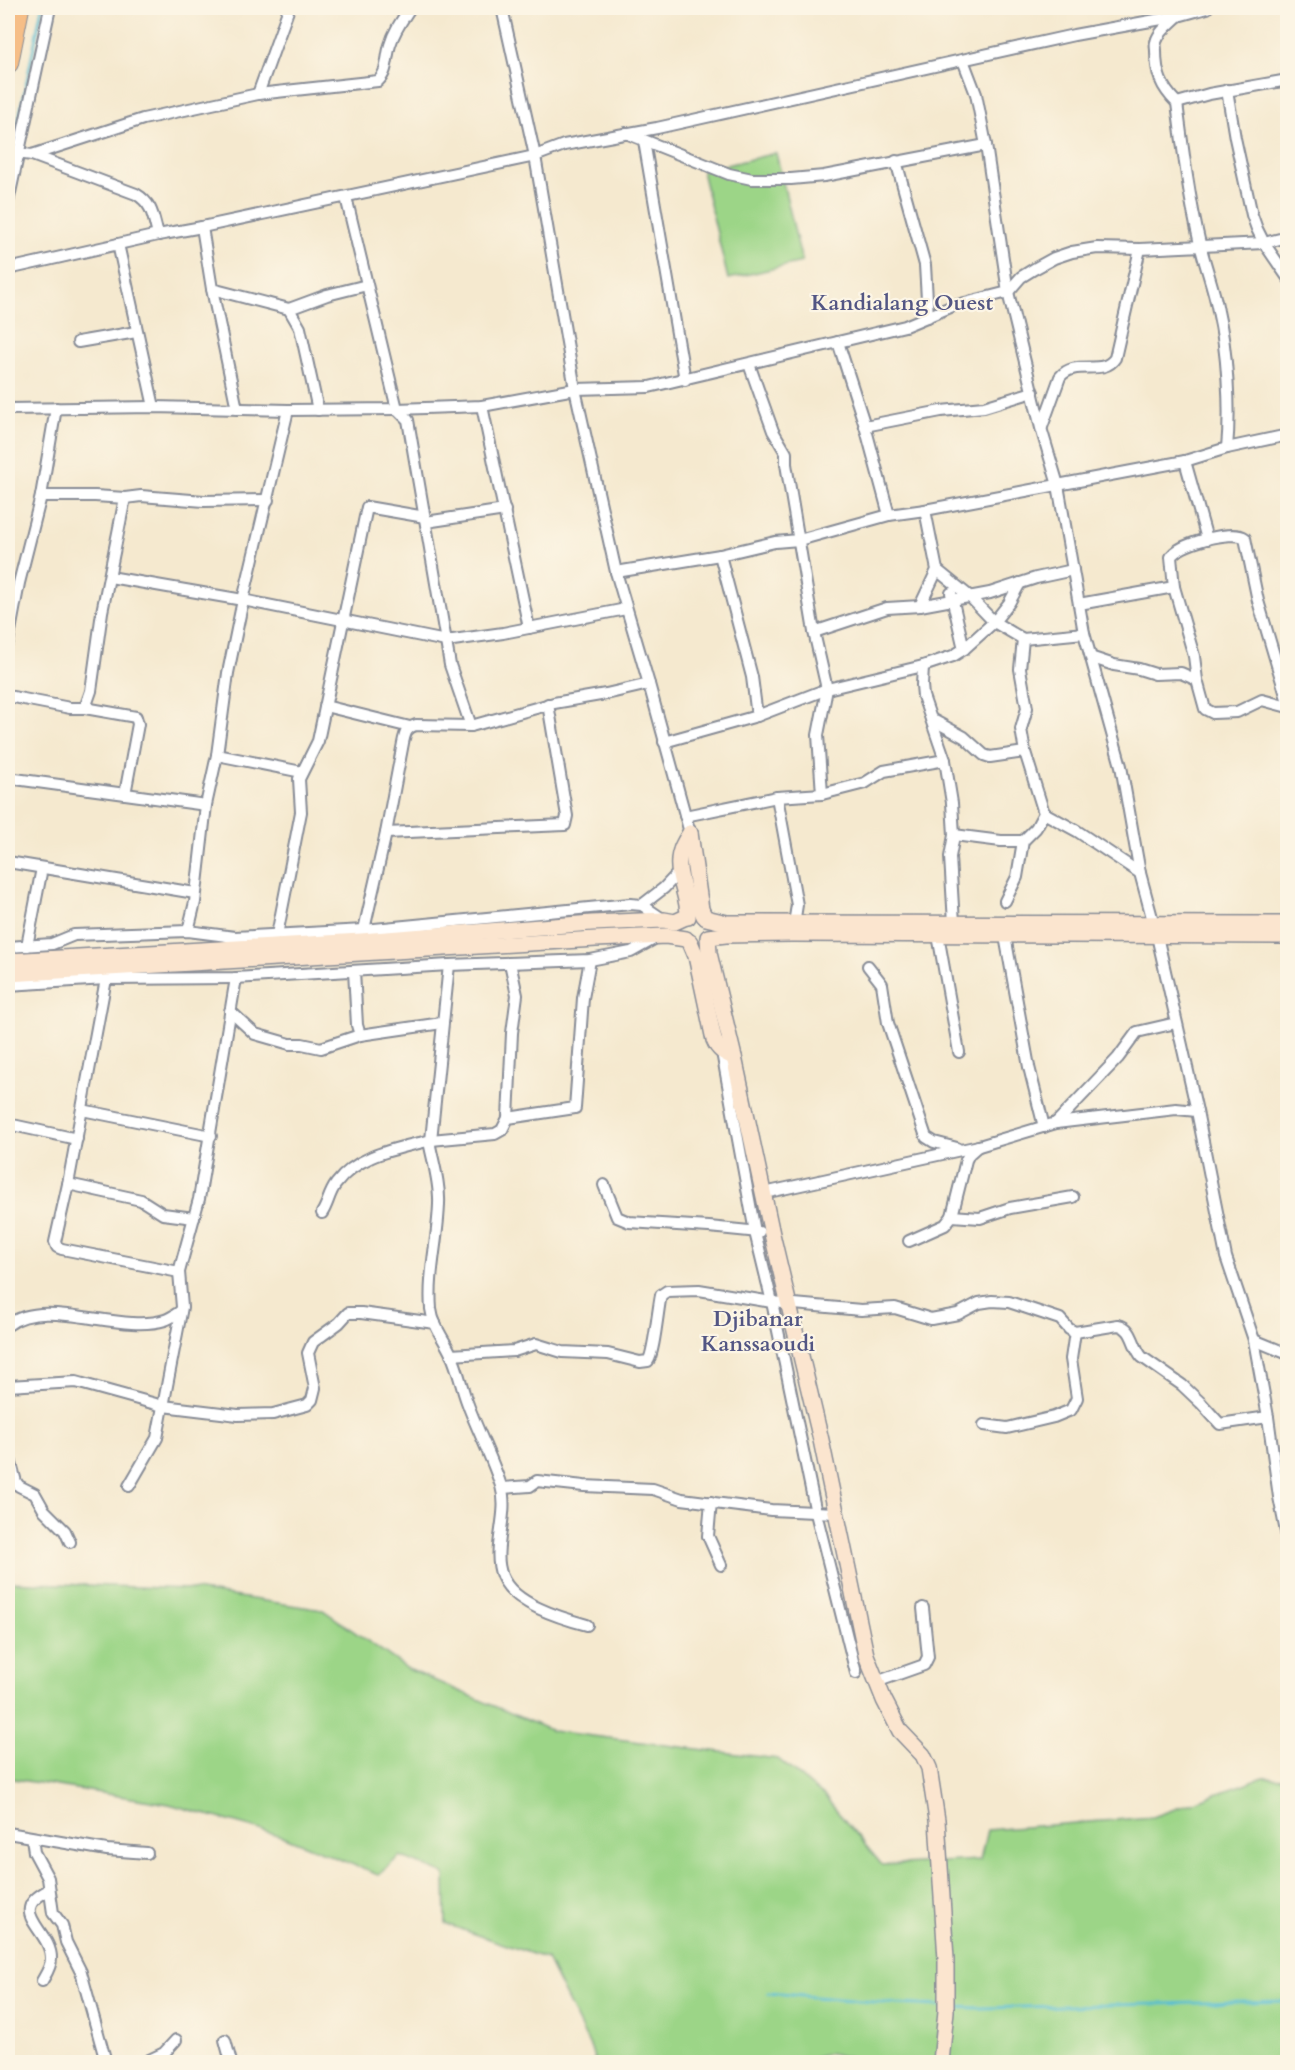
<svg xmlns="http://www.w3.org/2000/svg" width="1295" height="2070" viewBox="0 0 1295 2070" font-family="Cardo,serif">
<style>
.green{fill:#9cd587;stroke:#5c8272;stroke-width:1.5}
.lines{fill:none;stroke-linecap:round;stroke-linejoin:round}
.stream{stroke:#55bdd2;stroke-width:3}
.street-casing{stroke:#888c96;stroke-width:14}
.secondary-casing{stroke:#888c96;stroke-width:18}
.highway-casing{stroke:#888c96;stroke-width:22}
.street{stroke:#fff;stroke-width:10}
.secondary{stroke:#fbe5cf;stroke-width:15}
.highway{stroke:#f6be87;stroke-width:20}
.labels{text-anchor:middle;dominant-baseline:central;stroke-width:4.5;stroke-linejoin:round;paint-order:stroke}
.neighbourhood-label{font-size:22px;font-weight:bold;fill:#535684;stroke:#fcf5e5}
</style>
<rect width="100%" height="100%" fill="#fcf5e5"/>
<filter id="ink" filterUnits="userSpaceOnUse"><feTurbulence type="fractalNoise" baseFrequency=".0167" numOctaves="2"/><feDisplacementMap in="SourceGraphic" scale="12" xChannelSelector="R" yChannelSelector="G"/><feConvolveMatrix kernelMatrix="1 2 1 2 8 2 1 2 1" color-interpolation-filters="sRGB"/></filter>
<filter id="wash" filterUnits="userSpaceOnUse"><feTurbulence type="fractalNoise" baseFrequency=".008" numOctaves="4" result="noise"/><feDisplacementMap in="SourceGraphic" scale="24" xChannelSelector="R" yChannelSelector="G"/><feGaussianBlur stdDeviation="1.35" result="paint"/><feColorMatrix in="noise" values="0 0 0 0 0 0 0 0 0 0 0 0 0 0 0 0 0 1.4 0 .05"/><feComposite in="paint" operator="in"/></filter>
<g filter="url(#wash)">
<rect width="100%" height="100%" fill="#f5e9cf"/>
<g class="green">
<polygon points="776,153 802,262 728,279 702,171"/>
<polygon points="8,1582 187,1589 323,1610 408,1669 552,1731 778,1759 825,1797 882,1865 980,1860 987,1830 1153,1817 1263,1777 1287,1778 1287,2062 866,2062 830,2053 801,2062 595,2062 591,2048 547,1959 446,1924 445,1874 400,1856 378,1875 285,1837 169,1804 8,1778"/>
</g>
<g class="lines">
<g class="stream">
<polyline points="8,173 42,8"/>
<polyline points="768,1993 897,2004 940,2006"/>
<polyline points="949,2007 979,2008 1288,2001"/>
</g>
</g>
</g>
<g filter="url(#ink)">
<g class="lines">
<defs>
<g id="street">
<polyline points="502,8 535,156 575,389 616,572 649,684 690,833"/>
<path d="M1178,16C1171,23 1159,31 1156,42C1155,45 1156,48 1156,51C1156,74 1161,87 1177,103C1183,150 1189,198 1200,244C1205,266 1214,288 1218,311C1227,350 1231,408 1227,448"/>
<polyline points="963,60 976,94 986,145 1008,292 1041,428 1058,485 1084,633 1121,766 1140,873 1157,936 1197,1111 1226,1257 1254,1340 1268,1417 1279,1497 1288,1542"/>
<polyline points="1227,90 1235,138 1252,215 1257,229 1264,243 1288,237"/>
<polyline points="258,94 289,8"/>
<polyline points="1177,103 1209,94 1288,80"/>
<polyline points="626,133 729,174 752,179 791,179 824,176 986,145"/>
<polyline points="644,141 685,380"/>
<path d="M8,152L32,155L143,119L258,94L378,81C388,72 386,58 390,45C394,31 402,20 410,8"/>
<path d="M32,155L136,194C153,204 153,217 158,235"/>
<polyline points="896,161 925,265 928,317"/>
<polyline points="346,197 397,409 408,420 450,665 471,726"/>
<polyline points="8,202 50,8"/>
<polyline points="202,227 212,289 289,309 300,328 318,410"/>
<polyline points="118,244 154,407"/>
<polyline points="8,269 158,235 202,227 535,156 564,145 657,128 1074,35 1178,16 1207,8"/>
<polyline points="212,289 237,409"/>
<polyline points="289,309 327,295 367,285"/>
<polyline points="78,342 136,332"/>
<polyline points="838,342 865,426 889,515"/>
<polyline points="749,364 773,431 786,453 786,464 814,632 827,689 818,735 822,794"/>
<polyline points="482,406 529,628"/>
<polyline points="8,409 154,407 288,410 397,409 482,406 575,389 649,387 905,326 953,306 1008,292 1021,277 1034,269 1054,258 1072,252 1097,248 1140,249 1264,243 1288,278"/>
<polyline points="865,426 941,411 984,407 1033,392"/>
<path d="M1042,427L1060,377C1075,358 1103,377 1115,358L1140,249"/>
<polyline points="1185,461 1207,539"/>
<polyline points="41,496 95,496 125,498 141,496 204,501 268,500"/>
<polyline points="426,522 505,510"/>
<polyline points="720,555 752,677 757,716"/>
<polyline points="937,570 969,596 994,622 1023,639 1084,633"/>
<polyline points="616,572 720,555 775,542 799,540 889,515 925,510 1185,461 1227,448 1288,435"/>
<polyline points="110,577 243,600 446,641 503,633 626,609"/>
<polyline points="951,593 964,649"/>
<polyline points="1079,604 1174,587"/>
<polyline points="920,606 937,570 925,510"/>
<polyline points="814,632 887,608 920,606 990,593 1036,578 1073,570"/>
<polyline points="8,642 19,583 41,496 56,408"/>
<polyline points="1093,658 1114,665 1139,669 1155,674 1181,673 1197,680"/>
<polyline points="923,666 922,685 923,696 945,760 952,803 954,835 950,857 954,923"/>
<polyline points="8,696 70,708 85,708 91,691 102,612 125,498"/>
<path d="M1288,702L1258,601L1245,538C1233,529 1177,544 1171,557L1174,587L1194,656L1197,680L1205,709L1213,713L1237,712L1262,700L1288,707"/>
<polyline points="325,706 410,727"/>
<polyline points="85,708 136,717 138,724 125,794"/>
<polyline points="931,719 964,737 984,755 990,757 1025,752"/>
<polyline points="664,742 757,716 827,689 923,666 953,656 964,649 994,622 1009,603 1020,583"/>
<polyline points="217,755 302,772"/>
<polyline points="8,778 206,805"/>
<polyline points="777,797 797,905 793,930"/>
<polyline points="1044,813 1077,831 1140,873"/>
<polyline points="685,816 777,797 822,794 865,783 884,771 945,760"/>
<polyline points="386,833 565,825 567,816 548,704"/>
<polyline points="954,835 1001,841 1023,841"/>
<polyline points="8,862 195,893"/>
<polyline points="1005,901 1017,877 1023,841 1036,828 1044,813 1025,752 1021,729 1027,708 1020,669 1023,639"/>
<polyline points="642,905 664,888 679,872"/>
<polyline points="188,931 195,902 206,805 217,755 228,673 243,600 288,410"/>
<path d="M363,934L386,833L403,743C405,733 406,728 416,725L471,726L554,703L606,694L649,684"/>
<polyline points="277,935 301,812 299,779 318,741 367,507 425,517"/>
<polyline points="938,935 959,1052"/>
<polyline points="1005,936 1029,1067 1044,1127"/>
<polyline points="27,946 42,868"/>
<polyline points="8,947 52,944 74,935 188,931 235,937 364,930 630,904 642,905 664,920"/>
<polyline points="868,966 882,984 888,1023 926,1137 934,1142 957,1148"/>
<polyline points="354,971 357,1025 360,1035 442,1023"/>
<polyline points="106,979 68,1184 55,1242 57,1247 62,1249 179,1272"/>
<polyline points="8,985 106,979 236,978 449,965 590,960 631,952 656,938"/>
<polyline points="230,1011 255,1034 290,1044 302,1044 321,1048 360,1035"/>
<polyline points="722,1052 755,1232 772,1302 816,1513 856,1673"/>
<polyline points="82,1110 211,1136"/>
<polyline points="508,1118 512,1033 517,995 510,963"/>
<polyline points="1056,1123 1118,1058 1137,1032 1176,1023"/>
<polyline points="8,1124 77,1139"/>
<polyline points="68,1184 141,1200 163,1214 194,1218"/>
<polyline points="604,1185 617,1217 629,1222 709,1227 759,1232"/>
<polyline points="764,1193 979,1146 1056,1123 1176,1109 1197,1111"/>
<path d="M322,1213C328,1204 329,1193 336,1184C358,1154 397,1149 431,1140L449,965"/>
<polyline points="952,1216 980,1218 1010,1208 1073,1197"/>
<polyline points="909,1241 945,1225 952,1216 966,1160 969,1154 978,1146"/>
<path d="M8,1325C45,1296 120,1334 165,1320C171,1318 176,1314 181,1311"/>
<polyline points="1254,1340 1288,1354"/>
<path d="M451,1355L514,1351L536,1344L562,1352L608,1354L640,1362L648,1361C654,1354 658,1308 661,1295L667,1291L699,1290L772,1302L861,1310L895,1308L931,1319L958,1314L979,1303L992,1301L1009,1302L1060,1319L1069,1329L1075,1332L1118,1325C1134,1328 1132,1346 1142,1357L1182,1385L1201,1403L1220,1424L1268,1417"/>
<polyline points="8,1386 76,1382 163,1406 238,1415 273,1414 307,1405 312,1400 315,1388 308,1353 313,1342 339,1323 348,1313 361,1313 435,1323"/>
<polyline points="984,1425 1007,1428 1054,1417 1071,1410 1077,1398 1071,1359 1075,1332"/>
<polyline points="8,1452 16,1482 19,1486 35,1494 44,1510 65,1531 70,1542"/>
<polyline points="129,1486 157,1438 182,1307 179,1272 199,1199 236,978"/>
<polyline points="502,1488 530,1486 537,1481 584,1486 653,1489 682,1499 771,1510 836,1513"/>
<polyline points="711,1502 708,1536 721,1565"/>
<path d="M587,1625C561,1618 513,1604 502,1576C491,1548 510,1515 501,1486C492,1457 477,1430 467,1402C461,1386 458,1369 451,1354C444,1339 433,1326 431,1309C428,1274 438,1239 439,1204C440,1185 434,1165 430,1146L431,1140L495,1134L502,1130L508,1118L575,1108L583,998L590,960"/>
<polyline points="876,1682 924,1665 928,1657 923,1608"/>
<polyline points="8,1833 107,1850 147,1853"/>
<polyline points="32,1838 34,1852 48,1878 53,1913 62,1925 66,1942 81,1972 106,2062"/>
<path d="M42,1981C46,1974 51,1967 51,1959C52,1930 4,1912 49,1890"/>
<polyline points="225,2040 231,2062"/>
<polyline points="145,2062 164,2053 176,2040"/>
</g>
<g id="secondary">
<polyline points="690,833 701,909 704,916"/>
<path d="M688,917C689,895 673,872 681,850C683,844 687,838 690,833"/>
<polyline points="706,918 727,923 1288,924"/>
<path d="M690,942L696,956L714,1040C718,1050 724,1053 734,1057"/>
<polyline points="8,961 361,941 592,923 664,920 675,922 686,917"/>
<polyline points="8,974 596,939 666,936 686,939"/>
<polyline points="941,2062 946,2011 946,1959 937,1820 929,1768 923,1755 900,1731 884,1700 866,1655 821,1440 772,1234 734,1057 709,953 708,937 726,935 792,934 1288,936"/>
</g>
<polyline id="highway" points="8,63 19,8"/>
</defs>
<use href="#street" class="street-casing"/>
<use href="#secondary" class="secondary-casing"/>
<use href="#highway" class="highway-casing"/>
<use href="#street" class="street"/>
<use href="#secondary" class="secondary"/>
<use href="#highway" class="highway"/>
</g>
</g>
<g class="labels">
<g class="neighbourhood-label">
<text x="902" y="303">Kandialang Ouest</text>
<text x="758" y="1319">Djibanar<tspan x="758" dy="25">Kanssaoudi</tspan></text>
</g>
</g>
<rect width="1295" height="2070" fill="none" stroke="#fcf5e5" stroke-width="30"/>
</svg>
